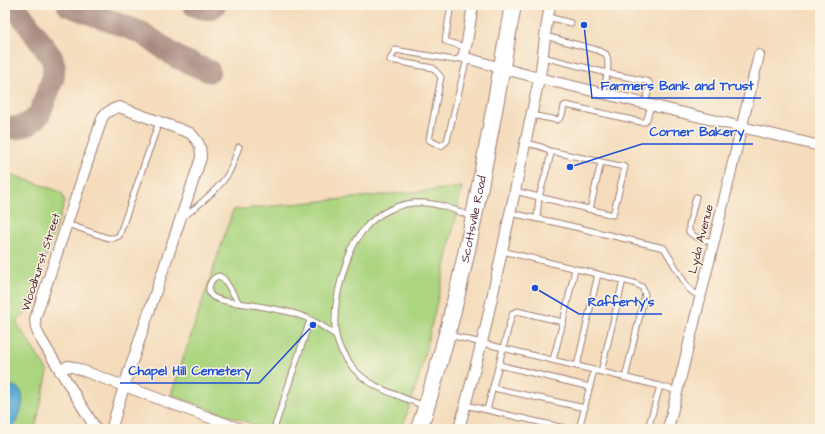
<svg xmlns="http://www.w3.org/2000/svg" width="825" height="434" viewBox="0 0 825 434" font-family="'Architects Daughter',sans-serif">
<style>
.green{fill:#abd580;stroke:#7a7a56}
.water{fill:#56a7d1;stroke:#50637e}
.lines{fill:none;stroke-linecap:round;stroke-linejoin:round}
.taxiway{stroke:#9f7e74;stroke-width:23}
.lane-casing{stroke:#9f7e74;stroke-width:7}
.street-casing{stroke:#9f7e74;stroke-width:12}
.primary-casing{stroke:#9f7e74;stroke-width:18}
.lane{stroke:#fff;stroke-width:5}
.street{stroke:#fff;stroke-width:10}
.primary{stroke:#fff;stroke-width:16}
.labels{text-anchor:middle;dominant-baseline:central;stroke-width:3;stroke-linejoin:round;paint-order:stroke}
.street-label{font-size:12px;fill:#4a1f2b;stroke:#fcf5e5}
.leader{fill:none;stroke:#1d4ed8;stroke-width:1.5}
.callout-dot{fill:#1d4ed8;stroke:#fcf5e5;stroke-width:1.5}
.callout-label{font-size:13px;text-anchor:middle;font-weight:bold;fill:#1d4ed8;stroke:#fcf5e5;stroke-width:3;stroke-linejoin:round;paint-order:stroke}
</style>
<rect width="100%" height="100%" fill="#fcf5e5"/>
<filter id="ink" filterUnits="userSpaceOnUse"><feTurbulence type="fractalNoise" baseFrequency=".025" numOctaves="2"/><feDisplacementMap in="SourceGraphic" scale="8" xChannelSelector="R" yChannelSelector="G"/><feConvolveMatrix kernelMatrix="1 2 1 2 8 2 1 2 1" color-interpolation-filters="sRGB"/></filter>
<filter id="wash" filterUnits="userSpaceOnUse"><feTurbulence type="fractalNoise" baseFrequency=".012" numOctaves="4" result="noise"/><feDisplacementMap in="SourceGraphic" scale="16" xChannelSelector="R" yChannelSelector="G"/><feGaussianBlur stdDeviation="0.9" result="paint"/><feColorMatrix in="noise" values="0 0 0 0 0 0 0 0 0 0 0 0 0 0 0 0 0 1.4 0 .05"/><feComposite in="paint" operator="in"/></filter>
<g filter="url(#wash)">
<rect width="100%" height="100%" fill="#f4dcbc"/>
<g class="green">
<polygon points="5,172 61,192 65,202 25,314 16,322 48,372 35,429 5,429"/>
<polygon points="462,187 443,277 420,373 402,429 266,429 171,395 233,210"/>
</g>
<path class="water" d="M5,385C34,385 21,414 12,429H5Z"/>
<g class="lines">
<g class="taxiway">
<polyline points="68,5 142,33 178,58 209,71"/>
<path d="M194,5C201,8 209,11 215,5"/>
<polyline points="5,127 16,128 29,124 39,115 53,78 54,66 52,58 14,5"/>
</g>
</g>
</g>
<g filter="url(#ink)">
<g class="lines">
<defs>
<g id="lane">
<polyline points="451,5 445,41 465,47"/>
<polyline points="548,17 571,23"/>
<path d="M545,36L597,50L606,54C611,66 605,81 603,93"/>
<polyline points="463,57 454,60 395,50 390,60 433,68 441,77 429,140 441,146 447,141 467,58"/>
<polyline points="543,57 607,73 646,81 649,82 650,85 645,103"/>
<path d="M531,115L557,120C563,118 563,111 564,106L566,105L641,122H645L647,119L651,105"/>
<path d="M515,191L539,197L551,154C547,146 533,145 525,143"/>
<polyline points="696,197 689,225 689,232 694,236 714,243"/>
<polyline points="590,209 601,162"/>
<polyline points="510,213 558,223 664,248 688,288 694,293 701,295"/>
<path d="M182,218C198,206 218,190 228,174C233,166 235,156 239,147"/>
<polyline points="537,219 539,197 613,215 625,167 550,151"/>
<polyline points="67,224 108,238 114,238 119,236 159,122"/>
<polyline points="502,251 634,283 642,287 645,294 625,378"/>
<path d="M239,303L224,279L219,276C210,277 205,292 213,297C218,300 226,301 231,302C246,304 260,306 274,309C287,311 304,316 315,322C323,326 329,331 336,335"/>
<polyline points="449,335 577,366 660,386 678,391"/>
<polyline points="553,360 563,322"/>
<polyline points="499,365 590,387"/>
<polyline points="577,366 598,274"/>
<polyline points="601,372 623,280"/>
<polyline points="493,388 585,408"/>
<polyline points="465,405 569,429"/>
<path d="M424,406C399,395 371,389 353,368C345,359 339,348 336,336C331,306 345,250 366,227C377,214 396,205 413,203C434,201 453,209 472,217"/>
<polyline points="487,410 511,318 513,313 517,311 563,322 575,269"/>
<polyline points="274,429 310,320"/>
<polyline points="575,429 580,425 594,370"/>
<polyline points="648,429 660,386"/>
</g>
<g id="street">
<polyline points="473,5 467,42 463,57 501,68 539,78 820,146"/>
<polyline points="60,371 68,366 73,367 240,429"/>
<path d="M96,429L39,336L36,328L35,319L103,116C108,111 112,109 119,107L190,133C199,142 201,145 201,158L124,386L112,427L113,429"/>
<polyline points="459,429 485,330 541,70 546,29 550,5"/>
<path d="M668,429C699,304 729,180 759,55"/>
</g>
<g id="primary">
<path id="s1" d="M419,429C465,291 487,148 513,5"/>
</g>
</defs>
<use href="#lane" class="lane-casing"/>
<use href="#street" class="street-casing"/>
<use href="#primary" class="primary-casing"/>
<use href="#lane" class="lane"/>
<use href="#street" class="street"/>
<use href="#primary" class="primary"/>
</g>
</g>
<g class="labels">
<g class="street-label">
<text stroke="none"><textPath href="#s1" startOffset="217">Scottsville Road</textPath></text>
<text transform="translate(701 239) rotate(-76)">Lyda Avenue</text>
<text transform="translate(41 262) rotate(-72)">Woodhurst Street</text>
</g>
</g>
<path class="leader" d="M584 25L592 98H761M570 167L642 144H753M535 288L579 314H662M313 325L259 383H120"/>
<g class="callout-dot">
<circle cx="584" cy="25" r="4"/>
<circle cx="570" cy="167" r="4"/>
<circle cx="535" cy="288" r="4"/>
<circle cx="313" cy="325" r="4"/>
</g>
<g class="callout-label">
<text x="677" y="90">Farmers Bank and Trust</text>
<text x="697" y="136">Corner Bakery</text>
<text x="621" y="306">Rafferty’s</text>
<text x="190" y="375">Chapel Hill Cemetery</text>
</g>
<rect width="825" height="434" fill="none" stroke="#fcf5e5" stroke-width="20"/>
</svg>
